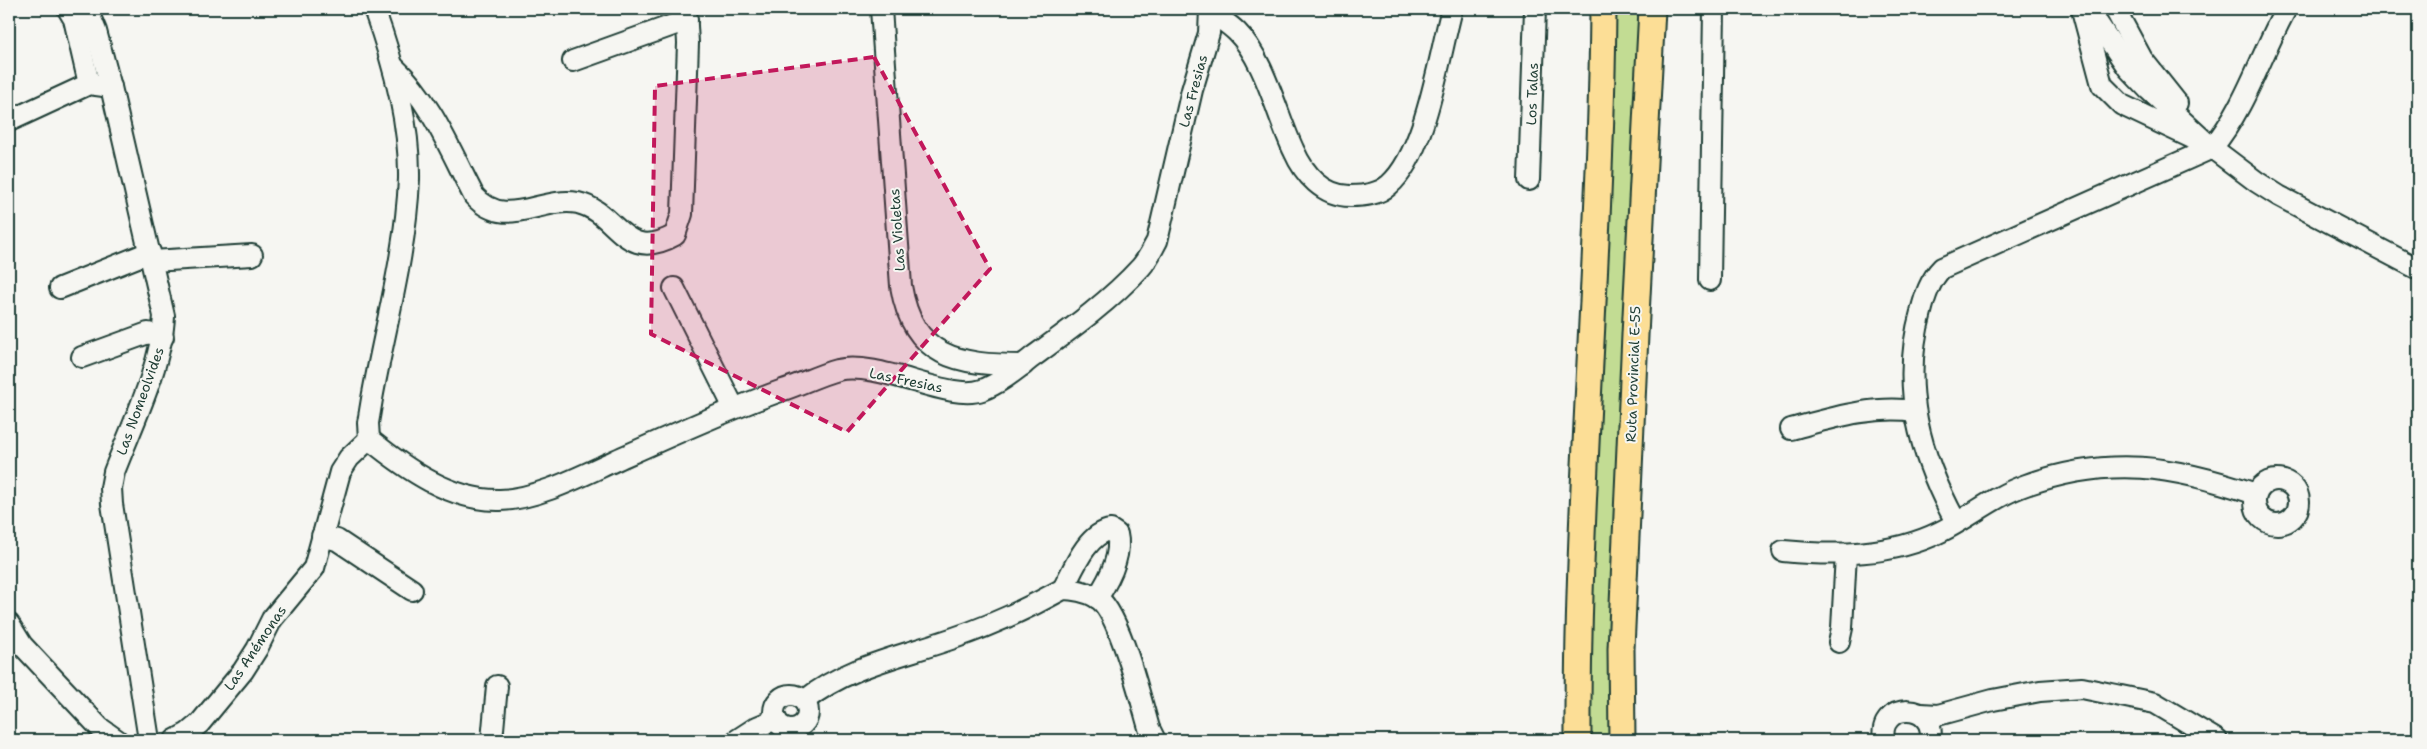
<svg xmlns="http://www.w3.org/2000/svg" width="2427" height="749" viewBox="0 0 2427 749" font-family="'Shantell Sans',sans-serif">
<style>
.green{fill:#c2dc93;stroke:#708c64}
.lines{fill:none;stroke-linecap:round;stroke-linejoin:round}
.minor-casing{stroke:#1f3d34;stroke-width:24}
.major-casing{stroke:#1f3d34;stroke-width:29}
.minor{stroke:#f6f6f2;stroke-width:20}
.major{stroke:#fcde96;stroke-width:25}
.marked{fill:#c2185b;fill-opacity:0.2;stroke:#c2185b;stroke-width:4;stroke-dasharray:10 6;stroke-linejoin:round}
.labels{text-anchor:middle;dominant-baseline:central;stroke-width:4;stroke-linejoin:round;paint-order:stroke}
.street-label{font-size:14px;fill:#1f3d34;stroke:#f6f6f2}
</style>
<rect width="100%" height="100%" fill="#f6f6f2"/>
<filter id="ink" filterUnits="userSpaceOnUse"><feTurbulence type="fractalNoise" baseFrequency=".02" numOctaves="2"/><feDisplacementMap in="SourceGraphic" scale="10" xChannelSelector="R" yChannelSelector="G"/><feConvolveMatrix kernelMatrix="1 2 1 2 8 2 1 2 1" color-interpolation-filters="sRGB"/></filter>
<g filter="url(#ink)">
<polygon class="green" points="1612,9 1641,9 1612,740 1587,740"/>
<g class="lines">
<defs>
<g id="minor">
<polyline points="68,9 74,19 89,84"/>
<path d="M87,9L96,31L111,87L164,316C162,365 132,425 114,472L111,488L112,504L149,740"/>
<path d="M881,9L901,286C913,358 958,365 1023,365"/>
<polyline points="2088,9 2128,68 2149,90 2212,148 2257,182 2279,196 2418,269"/>
<polyline points="2115,9 2142,59 2177,103"/>
<polyline points="2082,10 2102,85 2122,105 2192,138"/>
<path d="M1210,11C1219,18 1229,24 1237,32C1265,60 1277,116 1294,151C1304,174 1323,196 1350,196C1363,196 1378,195 1389,185C1426,153 1439,56 1452,9"/>
<polyline points="573,61 687,20"/>
<path d="M394,67C431,101 451,152 474,196C506,231 540,196 578,203C618,212 623,264 675,235L682,214L688,43L686,9"/>
<polyline points="9,121 89,84 111,87"/>
<polyline points="1529,180 1535,9"/>
<polyline points="152,261 252,255"/>
<polyline points="1710,280 1714,9"/>
<polyline points="60,288 150,252"/>
<polyline points="674,288 734,408"/>
<polyline points="82,357 148,333 163,337"/>
<path d="M1791,429C1832,418 1872,405 1915,411"/>
<path d="M369,439C406,469 451,501 500,500C537,499 581,476 614,461C670,436 725,411 783,390C801,384 819,375 837,370C880,360 948,402 982,390C1001,383 1018,368 1034,356C1071,329 1110,301 1141,267C1148,259 1152,250 1157,241L1192,90L1209,33L1210,9"/>
<path d="M369,439L368,423L372,399C385,327 406,253 409,179C410,122 393,61 374,9"/>
<circle cx="2277" cy="502" r="22"/>
<path d="M1956,522C1920,456 1900,387 1921,312C1925,296 1930,280 1942,268L2212,148C2247,105 2260,56 2286,9"/>
<polyline points="322,536 337,540 412,590"/>
<path d="M1783,551C1835,556 1892,556 1940,532C1969,518 1994,496 2026,485C2111,455 2173,466 2256,494"/>
<path d="M1063,589C1073,570 1087,533 1111,530L1117,534C1122,555 1109,580 1097,598"/>
<polyline points="9,624 22,645 100,728 117,740"/>
<polyline points="1839,642 1842,628 1846,554"/>
<circle cx="791" cy="712" r="17"/>
<path d="M804,701C848,666 899,657 951,639C990,626 1027,609 1063,589C1073,589 1087,592 1096,597C1119,609 1141,701 1149,728L1155,740"/>
<polyline points="1921,714 1938,715 1993,700 2040,691 2082,688 2155,703 2217,740"/>
<polyline points="175,740 188,733 200,723 243,671 257,649 272,619 314,568 340,472 349,458 369,439"/>
<polyline points="492,740 497,686"/>
<polyline points="737,740 757,727 776,719"/>
<path d="M1884,740C1877,701 1938,702 1930,740"/>
</g>
<g id="major">
<path d="M1578,740C1577,496 1601,253 1603,9"/>
<polyline points="1622,740 1621,649 1635,335 1652,9"/>
</g>
</defs>
<use href="#minor" class="minor-casing"/>
<use href="#major" class="major-casing"/>
<use href="#minor" class="minor"/>
<use href="#major" class="major"/>
</g>
</g>
<path class="marked" d="M874,57L990,269L847,432L651,334L655,86Z"/>
<g class="labels">
<g class="street-label">
<text transform="translate(1193 91) rotate(-75)">Las Fresias</text>
<text transform="translate(1532 94) rotate(-88)">Los Talas</text>
<text transform="translate(897 230) rotate(-94)">Las Violetas</text>
<text transform="translate(1633 374) rotate(-88)">Ruta Provincial E-55</text>
<text transform="translate(906 380) rotate(12)">Las Fresias</text>
<text transform="translate(140 401) rotate(-70)">Las Nomeolvides</text>
<text transform="translate(255 648) rotate(-56)">Las Anémonas</text>
</g>
</g>
<rect width="2427" height="749" fill="none" stroke="#f6f6f2" stroke-width="30"/>
<rect x="15" y="15" width="2397" height="719" fill="none" stroke="#1f3d34" stroke-width="2" filter="url(#ink)"/>
</svg>
